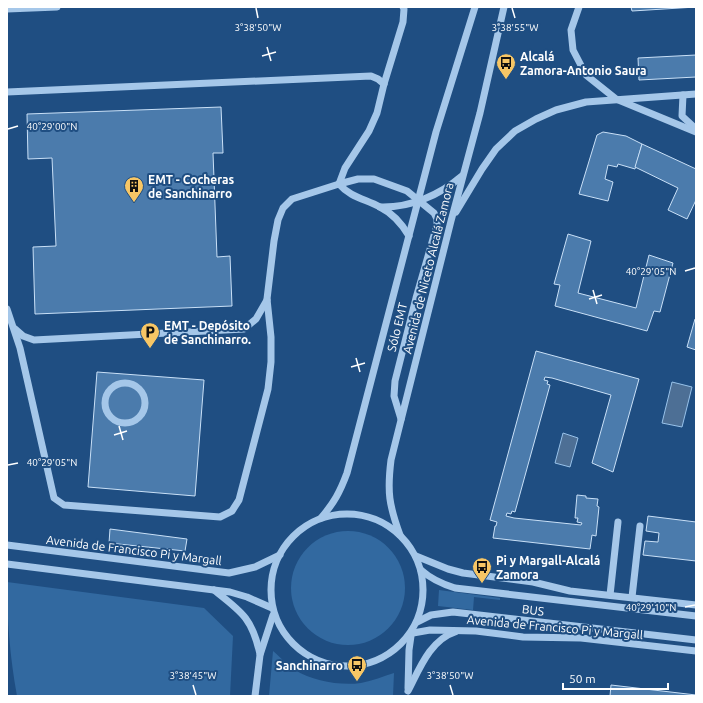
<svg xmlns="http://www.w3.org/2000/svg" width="703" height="703" viewBox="0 0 703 703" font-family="Ubuntu,sans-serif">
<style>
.green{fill:#3269a0}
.water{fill:#4d6f95;stroke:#98c2ea}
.building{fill:#4b7bac;stroke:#c9e0f7}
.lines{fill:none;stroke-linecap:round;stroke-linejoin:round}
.minor{stroke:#a5c7e9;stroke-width:7}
.ticks{fill:none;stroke:#fff;stroke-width:1.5}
.labels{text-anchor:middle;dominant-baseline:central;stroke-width:4;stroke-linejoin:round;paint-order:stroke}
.poi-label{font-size:12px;font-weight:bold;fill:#fff;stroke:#1f4e82;text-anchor:start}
.street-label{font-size:12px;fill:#fff;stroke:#1f4e82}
.ticks-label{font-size:10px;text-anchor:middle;fill:#fff;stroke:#1f4e82;stroke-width:4;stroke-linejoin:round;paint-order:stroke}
</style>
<rect width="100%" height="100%" fill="#1f4e82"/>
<g class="green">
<circle cx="348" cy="588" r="57"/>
<path d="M7,582L204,608L233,636L230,696H17C10,658 7,620 7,582Z"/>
<polygon points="439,590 500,598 500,600 474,597 473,610 438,606"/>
<path d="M273,651C280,657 287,665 295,670C313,681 340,686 361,683C372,681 384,676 394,673L393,696H269Z"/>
</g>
<g class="water">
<polygon points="672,382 692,387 682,427 662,423"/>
<polygon points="563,433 578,438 570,467 555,463"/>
</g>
<g class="building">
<polygon points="631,7 696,7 632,11"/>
<polygon points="696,55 696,77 639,80 638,58"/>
<polygon points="221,107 223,153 213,153 217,257 230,256 232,306 35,314 33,247 56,246 52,158 28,159 27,114"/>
<polygon points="603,132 626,136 642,144 635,169 618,164 617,167 608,165 605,179 613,182 608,201 579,194 597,135"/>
<polygon points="642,144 696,169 696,200 687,219 668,210 678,188 635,167"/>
<polygon points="568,234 591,241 578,293 636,308 649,255 673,263 660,312 654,311 647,331 555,306 560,285 554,284"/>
<polygon points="695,319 696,319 696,350 687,347"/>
<polygon points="536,351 639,379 613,472 592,463 611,395 552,378 545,377 544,380 548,381 547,384 550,385 515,512 512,511 511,514 507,513 506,516 514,518 581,525 582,523 577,522 578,518 575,518 577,495 586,496 586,498 598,499 597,506 599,507 596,536 592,535 590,549 493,538 495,526 496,526 497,522 490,520"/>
<polygon points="97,372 204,380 195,496 88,487"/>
<polygon points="648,516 696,522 696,561 643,555 645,541 658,542 659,533 646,531"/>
<polygon points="110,529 187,539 185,551 109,543"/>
<polygon points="611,685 696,695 696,696 610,696"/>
</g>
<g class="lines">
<g class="minor">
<polyline points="579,7 571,30 573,50 586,75 616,99 696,132"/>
<polyline points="7,9 57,7"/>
<polyline points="7,92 371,76 378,79 384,84"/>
<polyline points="683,95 682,116 696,129"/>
<polyline points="339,184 345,168 369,131 377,113 384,84 403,22 404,9 403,7"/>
<path d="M339,184C350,197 365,199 380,207C392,213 402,224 409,236"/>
<path d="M380,207C410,208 440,195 462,176"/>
<polyline points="456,212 482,169 496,149 515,131 536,119 556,110 586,102 696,94"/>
<polyline points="7,309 20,348 54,498 64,505 220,517 232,511 239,500 268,389 271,362 271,337 267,299 274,241 278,220 283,208 292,199 339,184 358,179 374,179 407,191 434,213 437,219 437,225 416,298 395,381 394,396 401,419"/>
<polyline points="15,329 23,336 34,340 244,329 256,319 267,300"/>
<circle cx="125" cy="403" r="20"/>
<circle cx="347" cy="590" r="76"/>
<path d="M321,518C334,503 340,492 347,473L436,132L475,7"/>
<path d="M400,535C389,505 387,492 391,460L451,221L480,113L504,7"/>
<polyline points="7,545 229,573 255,567 280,555"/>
<polyline points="416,556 448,569 463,573 533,582 570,591 696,605"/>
<polyline points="7,564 230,592 247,597 272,608"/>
<path d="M421,570C431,579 442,584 455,588L696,616"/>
<path d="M214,590C242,612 252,618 260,654"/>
<polyline points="610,595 618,522"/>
<polyline points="632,597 640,526"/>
<polyline points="417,622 431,615 453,612 696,640"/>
<polyline points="413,633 430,630 476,631 523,637 581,638 696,651"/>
<polyline points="408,688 409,650 411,636"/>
<path d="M408,691C419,670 430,640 455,632"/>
<polyline points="255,696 260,655 273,615"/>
</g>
</g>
<path class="ticks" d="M256,8L258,18M512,8L515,18M267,47L271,61M262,56L276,52M8,129L18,126M685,271L695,268M593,290L597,304M589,299L602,295M356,358L360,372M351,367L365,363M119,426L123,440M114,435L127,431M8,465L18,463M685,607L695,605M193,685L196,695M450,685L453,695"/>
<defs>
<symbol id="bus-pin" viewBox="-11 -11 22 30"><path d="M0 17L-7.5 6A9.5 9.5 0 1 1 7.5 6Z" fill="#f7c665" stroke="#1f4e82"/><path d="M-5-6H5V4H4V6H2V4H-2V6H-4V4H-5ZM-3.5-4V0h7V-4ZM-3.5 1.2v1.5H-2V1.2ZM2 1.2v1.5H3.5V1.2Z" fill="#111"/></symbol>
<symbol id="building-pin" viewBox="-11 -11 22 30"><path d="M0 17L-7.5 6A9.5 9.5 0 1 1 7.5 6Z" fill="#f7c665" stroke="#1f4e82"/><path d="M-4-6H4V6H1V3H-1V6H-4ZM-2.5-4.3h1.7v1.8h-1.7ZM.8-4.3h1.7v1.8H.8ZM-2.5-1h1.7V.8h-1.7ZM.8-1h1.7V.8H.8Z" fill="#111"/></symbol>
<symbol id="parking-pin" viewBox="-11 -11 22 30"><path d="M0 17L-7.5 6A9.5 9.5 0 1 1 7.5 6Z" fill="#f7c665" stroke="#1f4e82"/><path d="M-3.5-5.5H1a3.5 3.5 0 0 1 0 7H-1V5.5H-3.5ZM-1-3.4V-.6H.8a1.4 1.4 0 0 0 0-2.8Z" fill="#111"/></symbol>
</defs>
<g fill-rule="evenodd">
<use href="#bus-pin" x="495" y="52" width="22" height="30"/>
<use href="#building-pin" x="123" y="175" width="22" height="30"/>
<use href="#parking-pin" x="139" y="321" width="22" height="30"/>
<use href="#bus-pin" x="471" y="556" width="22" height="30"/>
<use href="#bus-pin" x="346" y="654" width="22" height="30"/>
</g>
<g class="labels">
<g class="poi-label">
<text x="520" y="56">Alcalá<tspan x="520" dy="14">Zamora-Antonio Saura</tspan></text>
<text x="148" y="179">EMT - Cocheras<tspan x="148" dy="14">de Sanchinarro</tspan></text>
<text x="164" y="325">EMT - Depósito<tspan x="164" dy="14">de Sanchinarro.</tspan></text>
<text x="496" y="560">Pi y Margall-Alcalá<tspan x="496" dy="14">Zamora</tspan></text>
<text x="343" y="665" text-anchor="end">Sanchinarro</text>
</g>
<g class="street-label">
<text transform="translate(428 268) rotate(-76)">Avenida de Niceto Alcalá Zamora</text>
<text transform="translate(397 327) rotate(-76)">Sólo EMT</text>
<text transform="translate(134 550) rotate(7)">Avenida de Francisco Pi y Margall</text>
<text transform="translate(533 610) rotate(7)">BUS</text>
<text transform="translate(555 627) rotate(5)">Avenida de Francisco Pi y Margall</text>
</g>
</g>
<g class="ticks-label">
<text x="258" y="31">3°38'50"W</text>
<text x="515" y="31">3°38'55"W</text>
<text x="52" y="130">40°29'00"N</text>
<text x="651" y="275">40°29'05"N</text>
<text x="52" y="466">40°29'05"N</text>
<text x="651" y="611">40°29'10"N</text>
<text x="193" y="679">3°38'45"W</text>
<text x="450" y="679">3°38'50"W</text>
</g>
<rect width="703" height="703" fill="none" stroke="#ffffff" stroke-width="16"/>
<path d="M563 683v6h105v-6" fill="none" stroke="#ffffff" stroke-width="2"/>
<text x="569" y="683" font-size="12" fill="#ffffff" stroke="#1f4e82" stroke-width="3" paint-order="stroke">50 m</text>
</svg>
